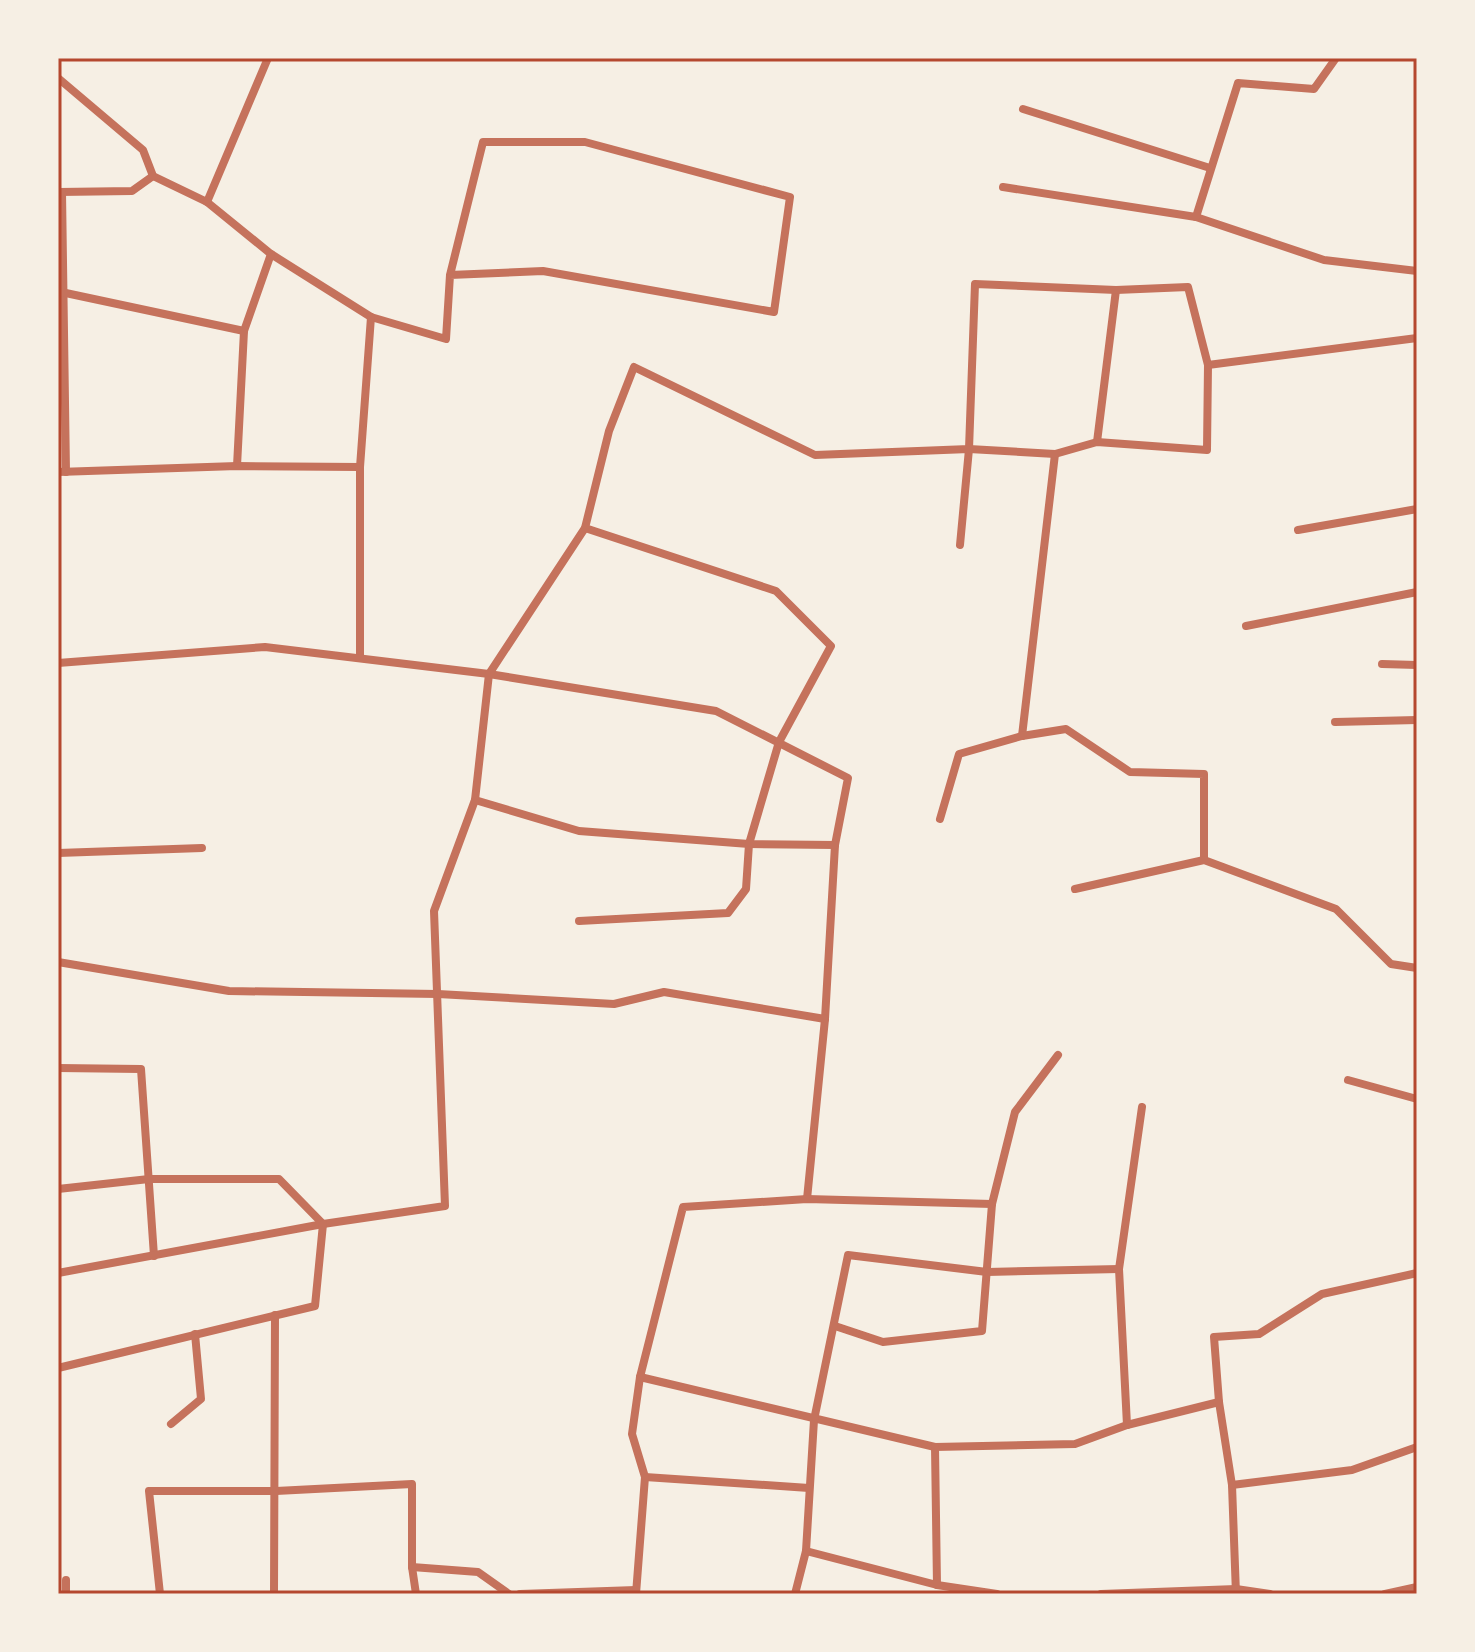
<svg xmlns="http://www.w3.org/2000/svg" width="1475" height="1652" viewBox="0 0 1475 1652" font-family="Commissioner,sans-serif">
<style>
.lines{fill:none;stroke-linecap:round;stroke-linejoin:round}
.minor{stroke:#c5725c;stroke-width:8}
.neatline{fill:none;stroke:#b5482f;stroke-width:3}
</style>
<rect width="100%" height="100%" fill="#f6efe4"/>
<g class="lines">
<g class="minor">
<polyline points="58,78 143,150 153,176 207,202 271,254 371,317 446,339 450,275 483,142 585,142 790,197 774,312 543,271 450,275"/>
<polyline points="1023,109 1210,168"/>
<polyline points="1003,187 1196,217 1324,260 1417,271"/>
<polyline points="59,192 132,191 153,176"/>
<polyline points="62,192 66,472"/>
<polyline points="207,202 268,58"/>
<polyline points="1196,217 1238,83 1314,89 1336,58"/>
<polyline points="61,292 244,331"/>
<polyline points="1208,365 1417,338"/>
<polyline points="1097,442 1116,290"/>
<polyline points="237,466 244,331 271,254"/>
<polyline points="58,472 237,466 360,467"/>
<polyline points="1298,530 1417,509"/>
<polyline points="1246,626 1417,592"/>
<polyline points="360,657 360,467 371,317"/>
<polyline points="58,663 265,647 489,674 716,711 848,778 835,845 825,1019 807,1199"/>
<polyline points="1382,664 1417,665"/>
<polyline points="1335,722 1417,720"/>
<polyline points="1022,736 1055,454"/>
<polyline points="475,800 579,831 749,844 835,845"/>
<polyline points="940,819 959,754 1022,736 1066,729 1130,772 1204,774 1204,860"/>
<polyline points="58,853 202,848"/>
<polyline points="1075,889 1204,860 1336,909 1391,964 1417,968"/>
<polyline points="579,921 728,913 746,889 749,844 779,742 831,646 776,591 585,528"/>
<polyline points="58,962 229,991 438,994 614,1004 664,992 825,1019"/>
<polyline points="58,1068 141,1069 154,1256"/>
<polyline points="1348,1080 1417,1099"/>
<polyline points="58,1189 149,1179 279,1179 323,1224"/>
<polyline points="58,1273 323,1224 445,1206 434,911 475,800 489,674 585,528 609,431 634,367 815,455 969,449 1055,454 1097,442 1207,450 1208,365 1188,287 1116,290 975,284 969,449 960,545"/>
<polyline points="835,1326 883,1342 982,1331 992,1204 1015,1112 1058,1055"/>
<polyline points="58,1368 315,1306 323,1224"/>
<polyline points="640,1377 935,1447 1075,1444 1127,1425 1219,1402"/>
<polyline points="171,1424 201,1399 195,1334"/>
<polyline points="1127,1425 1119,1269 1142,1107"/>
<polyline points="935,1447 937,1585"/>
<polyline points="645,1477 809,1488"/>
<polyline points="1232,1485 1352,1470 1417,1447"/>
<polyline points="806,1551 937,1585 997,1594"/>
<polyline points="412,1567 478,1572 509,1594"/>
<polyline points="66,1580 66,1594"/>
<polyline points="160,1594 149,1491 276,1491 412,1484 412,1567 416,1594"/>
<polyline points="274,1594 275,1315"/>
<polyline points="520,1594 636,1590"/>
<polyline points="636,1594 645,1477 632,1434 640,1377 683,1207 807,1199 992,1204"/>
<polyline points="795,1594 806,1551 814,1420 848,1255 987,1272 1119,1269"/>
<polyline points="1101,1594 1236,1589 1270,1594"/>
<polyline points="1236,1594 1232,1485 1219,1402 1214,1337 1259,1334 1322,1294 1417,1273"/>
<polyline points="1385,1594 1417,1587"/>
</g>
</g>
<rect width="1475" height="1652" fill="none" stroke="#f6efe4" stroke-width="120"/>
<rect x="60" y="60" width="1355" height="1532" class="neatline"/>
</svg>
